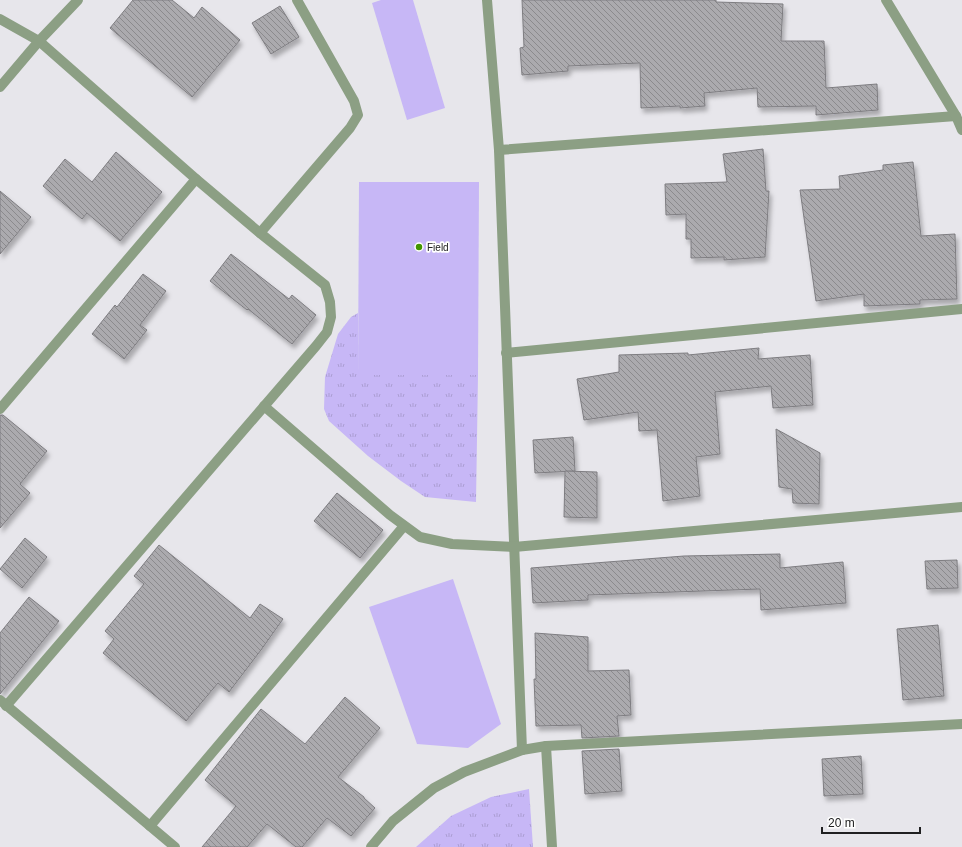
<svg xmlns="http://www.w3.org/2000/svg" width="962" height="847" viewBox="0 0 962 847" font-family="Arial,sans-serif">
<style>
.grass{fill:url(#grass-tufts)}
.pitch{fill:#c7b7f6}
.building{fill:url(#building-back-hatch);stroke:#7e7d81;filter:url(#shadow)}
.lines{fill:none;stroke-linecap:round;stroke-linejoin:round}
.minor{stroke:#8c9f84;stroke-width:10}
.tertiary{stroke:#8c9f84;stroke-width:10}
.poi-dot{fill:#439500;stroke:#fff;stroke-width:1.5}
.labels{text-anchor:middle;dominant-baseline:central;stroke-width:3.5;stroke-linejoin:round;paint-order:stroke}
.poi-label{font-size:10px;fill:#202021;stroke:#fff;text-anchor:start}
</style>
<defs>
<pattern id="grass-tufts" width="24" height="20" patternUnits="userSpaceOnUse"><rect width="24" height="20" fill="#c7b7f6"/><path d="M3 7l-1-3M5 7V3M7 7l1-3M15 17l-1-3M17 17v-4M19 17l1-3" fill="none" stroke="#ab9dd3"/></pattern>
<pattern id="building-back-hatch" width="6" height="6" patternUnits="userSpaceOnUse"><rect width="6" height="6" fill="#abaaae"/><path d="M-1 5l2 2M0 0l6 6M5-1l2 2" fill="none" stroke="#8b8a8d"/></pattern>
<filter id="shadow"><feDropShadow dx="2.5" dy="4.5" stdDeviation="2" flood-color="#0004"/></filter>
</defs>
<rect width="100%" height="100%" fill="#e7e6eb"/>
<g class="grass">
<polygon points="358,313 358,375 478,375 476,502 425,497 401,481 368,456 329,421 324,409 325,377 338,334 351,317"/>
<polygon points="529,789 533,847 416,847 451,816 491,797"/>
</g>
<g class="pitch">
<polygon points="381,0 413,0 445,108 407,120 372,3"/>
<polygon points="359,182 479,182 478,375 358,375"/>
<polygon points="453,579 501,724 468,748 417,744 369,607"/>
</g>
<g class="building">
<polygon points="133,0 172,0 194,18 202,7 240,40 192,97 110,28"/>
<polygon points="522,0 716,0 716,2 783,4 781,41 824,41 826,88 877,84 878,110 816,115 816,106 758,107 757,88 704,93 705,106 680,108 680,106 641,108 640,63 568,66 568,71 522,75 520,48 524,47"/>
<polygon points="280,6 299,37 271,54 252,23"/>
<polygon points="763,149 766,191 769,191 765,257 724,260 724,257 691,258 691,239 686,239 686,214 666,215 665,184 727,182 723,154"/>
<polygon points="116,152 162,192 120,241 87,213 82,219 43,186 65,159 92,182"/>
<polygon points="913,162 921,236 955,234 957,299 920,300 920,304 864,306 864,294 816,301 800,190 840,189 839,176 883,170 883,165"/>
<polygon points="0,191 31,217 0,254"/>
<polygon points="231,254 289,299 292,295 316,315 292,344 248,309 247,310 210,281"/>
<polygon points="143,274 166,291 140,325 147,330 124,359 92,334 115,305 117,307"/>
<polygon points="759,348 758,359 810,355 813,405 773,408 771,386 715,392 720,454 696,457 700,496 663,501 657,430 639,431 638,412 584,420 577,379 619,372 619,355 688,353 688,355"/>
<polygon points="0,415 3,415 47,451 20,484 30,493 0,528"/>
<polygon points="776,429 820,453 819,504 793,503 792,489 779,487"/>
<polygon points="573,437 575,471 535,473 533,440"/>
<polygon points="565,471 597,472 597,518 564,517"/>
<polygon points="337,493 383,530 360,558 314,521"/>
<polygon points="25,538 47,557 22,588 0,569"/>
<polygon points="159,545 250,618 260,604 283,619 261,650 229,692 218,683 186,721 103,653 114,639 105,631 144,584 134,576"/>
<polygon points="780,554 780,568 843,562 846,603 761,610 760,589 588,595 588,600 533,603 531,568 684,556"/>
<polygon points="957,560 958,588 927,589 925,561"/>
<polygon points="29,597 59,621 0,694 0,633"/>
<polygon points="938,625 944,696 903,700 897,629"/>
<polygon points="535,633 588,637 588,671 629,670 631,715 617,716 619,736 582,738 581,725 536,726 534,679 536,679"/>
<polygon points="345,697 380,728 338,777 364,797 364,798 375,808 351,836 327,818 302,847 296,847 267,824 247,847 202,847 236,806 205,780 261,709 305,744"/>
<polygon points="619,749 622,791 585,794 582,751"/>
<polygon points="861,756 863,794 824,796 822,759"/>
</g>
<g class="lines">
<g class="minor">
<polyline points="487,0 499,150 522,750"/>
<polyline points="0,19 39,41 196,179 260,233 325,285 330,302 331,317 327,332 316,346 6,706"/>
<polyline points="0,87 39,41 78,0"/>
<polyline points="499,150 956,116"/>
<polyline points="260,233 350,128 358,115 354,101 297,0"/>
<polyline points="506,353 962,309"/>
<polyline points="264,406 390,515 420,537 452,544 514,547 962,507"/>
<polyline points="0,409 196,179"/>
<polyline points="0,700 175,847"/>
<polyline points="546,746 552,847"/>
<polyline points="150,826 404,526"/>
<polyline points="371,847 393,821 434,788 464,772 522,750 546,746 962,724"/>
</g>
<polyline class="tertiary" points="886,0 956,116 962,130"/>
</g>
<circle class="poi-dot" cx="419" cy="247" r="4"/>
<g class="labels">
<g class="poi-label">
<text x="427" y="247">Field</text>
</g>
</g>
<path d="M822 827v6h98v-6" fill="none" stroke="#202021" stroke-width="2"/>
<text x="828" y="827" font-size="12" fill="#202021" stroke="#ffffff" stroke-width="3" paint-order="stroke">20 m</text>
</svg>
